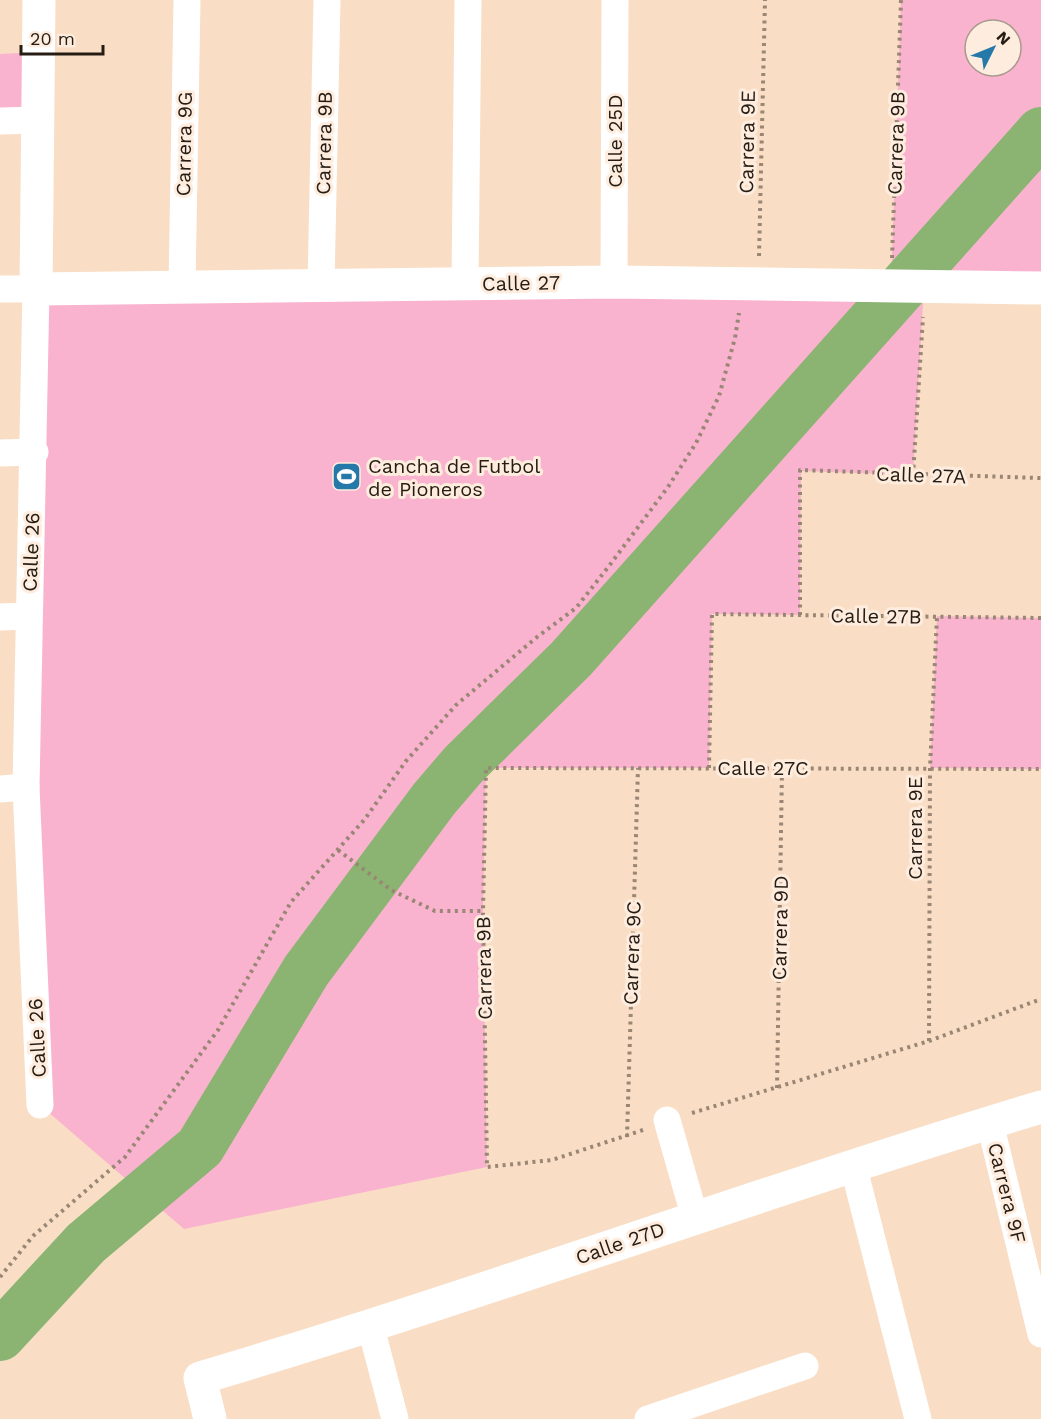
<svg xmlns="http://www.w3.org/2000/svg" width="1041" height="1419" viewBox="0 0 1041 1419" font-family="'Work Sans',sans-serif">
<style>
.green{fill:#f9b3ce;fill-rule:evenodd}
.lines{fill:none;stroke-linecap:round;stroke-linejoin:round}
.river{stroke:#8bb472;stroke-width:50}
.path{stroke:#998674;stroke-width:4;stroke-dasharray:3 4.5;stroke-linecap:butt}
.street{stroke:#fff;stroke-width:27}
.secondary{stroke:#fff;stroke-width:33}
.labels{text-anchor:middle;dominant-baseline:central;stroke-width:6;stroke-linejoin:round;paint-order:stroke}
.street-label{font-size:20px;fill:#261c13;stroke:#feedde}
.poi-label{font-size:20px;fill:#261c13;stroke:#feedde;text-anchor:start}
</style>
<rect width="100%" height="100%" fill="#f9dec5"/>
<g class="green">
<path d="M901,0H1041V288L924,286L913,475L801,471L800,615L712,614L709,768H486L483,911L487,1167L184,1229L40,1105L36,289L891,285ZM975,30H1011V66H975Z"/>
<polygon points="38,52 37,120 0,121 0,54"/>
<polygon points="937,616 1041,618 1041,769 930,768"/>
</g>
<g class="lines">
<polyline class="river" points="0,1336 86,1243 200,1147 306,971 434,799 464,764 571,659 1041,132"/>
<g class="path">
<polyline points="759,256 765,0"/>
<polyline points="892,258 901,0"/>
<polyline points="913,475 923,317"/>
<polyline points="800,615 800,470 1041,478"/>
<polyline points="709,768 712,614 1041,618"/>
<polyline points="338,850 391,890 435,911 483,911"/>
<polyline points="929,1041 930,768 937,616"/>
<polyline points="777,1088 782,768"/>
<polyline points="692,1113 929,1041 1041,999"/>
<polyline points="643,1130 552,1160 487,1167 483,911 486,768 1041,769"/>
<polyline points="627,1137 638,768"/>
<polyline points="0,1277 33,1236 125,1157 218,1030 291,902 365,819 406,761 456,705 537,637 576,608 609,566 668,487 696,443 719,396 735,338 739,313"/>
</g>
<g class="street">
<polyline points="0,121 37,120"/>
<polyline points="614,282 615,0"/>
<polyline points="465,283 468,0"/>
<polyline points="321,285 327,0"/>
<polyline points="182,287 187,0"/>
<polyline points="0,289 36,289 26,787 40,1105"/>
<polyline points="0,453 35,452"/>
<polyline points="0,617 28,616"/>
<polyline points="0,789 26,787"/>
<polyline points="667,1120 695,1218"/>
<polyline points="990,1123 1041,1334"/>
<polyline points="853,1165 918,1419"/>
<polyline points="371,1328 395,1419"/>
<polyline points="648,1419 805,1366"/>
</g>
<g class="secondary">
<polyline points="39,0 36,289 614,282 1041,288"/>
<path d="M210,1419L200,1378C482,1295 758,1192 1041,1107"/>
</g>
</g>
<defs>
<symbol id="stadium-square" viewBox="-11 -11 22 22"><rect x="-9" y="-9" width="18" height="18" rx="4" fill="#2579a9" stroke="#feedde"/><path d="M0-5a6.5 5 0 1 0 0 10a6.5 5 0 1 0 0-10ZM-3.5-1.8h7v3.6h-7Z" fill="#fff"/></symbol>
</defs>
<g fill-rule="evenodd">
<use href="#stadium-square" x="330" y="460" width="33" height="33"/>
</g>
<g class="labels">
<g class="street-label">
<text transform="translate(615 141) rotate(-90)">Calle 25D</text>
<text transform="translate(747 142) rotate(-89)">Carrera 9E</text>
<text transform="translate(324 143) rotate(-89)">Carrera 9B</text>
<text transform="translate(896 143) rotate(-88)">Carrera 9B</text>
<text transform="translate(184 144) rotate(-89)">Carrera 9G</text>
<text transform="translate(521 283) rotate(-1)">Calle 27</text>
<text transform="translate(921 475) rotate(2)">Calle 27A</text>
<text transform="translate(31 552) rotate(-88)">Calle 26</text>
<text transform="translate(876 616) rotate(1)">Calle 27B</text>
<text x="763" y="768">Calle 27C</text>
<text transform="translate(915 828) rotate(-90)">Carrera 9E</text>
<text transform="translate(780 928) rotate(-89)">Carrera 9D</text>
<text transform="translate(632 953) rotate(-88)">Carrera 9C</text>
<text transform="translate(484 968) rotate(-91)">Carrera 9B</text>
<text transform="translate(37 1038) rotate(-93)">Calle 26</text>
<text transform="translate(1007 1193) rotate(76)">Carrera 9F</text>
<text transform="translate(620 1243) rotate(-19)">Calle 27D</text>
</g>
<g class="poi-label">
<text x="368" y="466">Cancha de Futbol<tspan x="368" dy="23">de Pioneros</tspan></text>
</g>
</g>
<g transform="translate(993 48) rotate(47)"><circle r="28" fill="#feedde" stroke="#a8998d" stroke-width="1.5"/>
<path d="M0-4.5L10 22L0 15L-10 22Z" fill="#2579a9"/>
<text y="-9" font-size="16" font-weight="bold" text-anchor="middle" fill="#261c13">N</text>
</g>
<path d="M21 45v9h82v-9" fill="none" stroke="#261c13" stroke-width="3"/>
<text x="30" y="45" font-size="18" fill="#261c13" stroke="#feedde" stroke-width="4.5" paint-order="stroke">20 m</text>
</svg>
